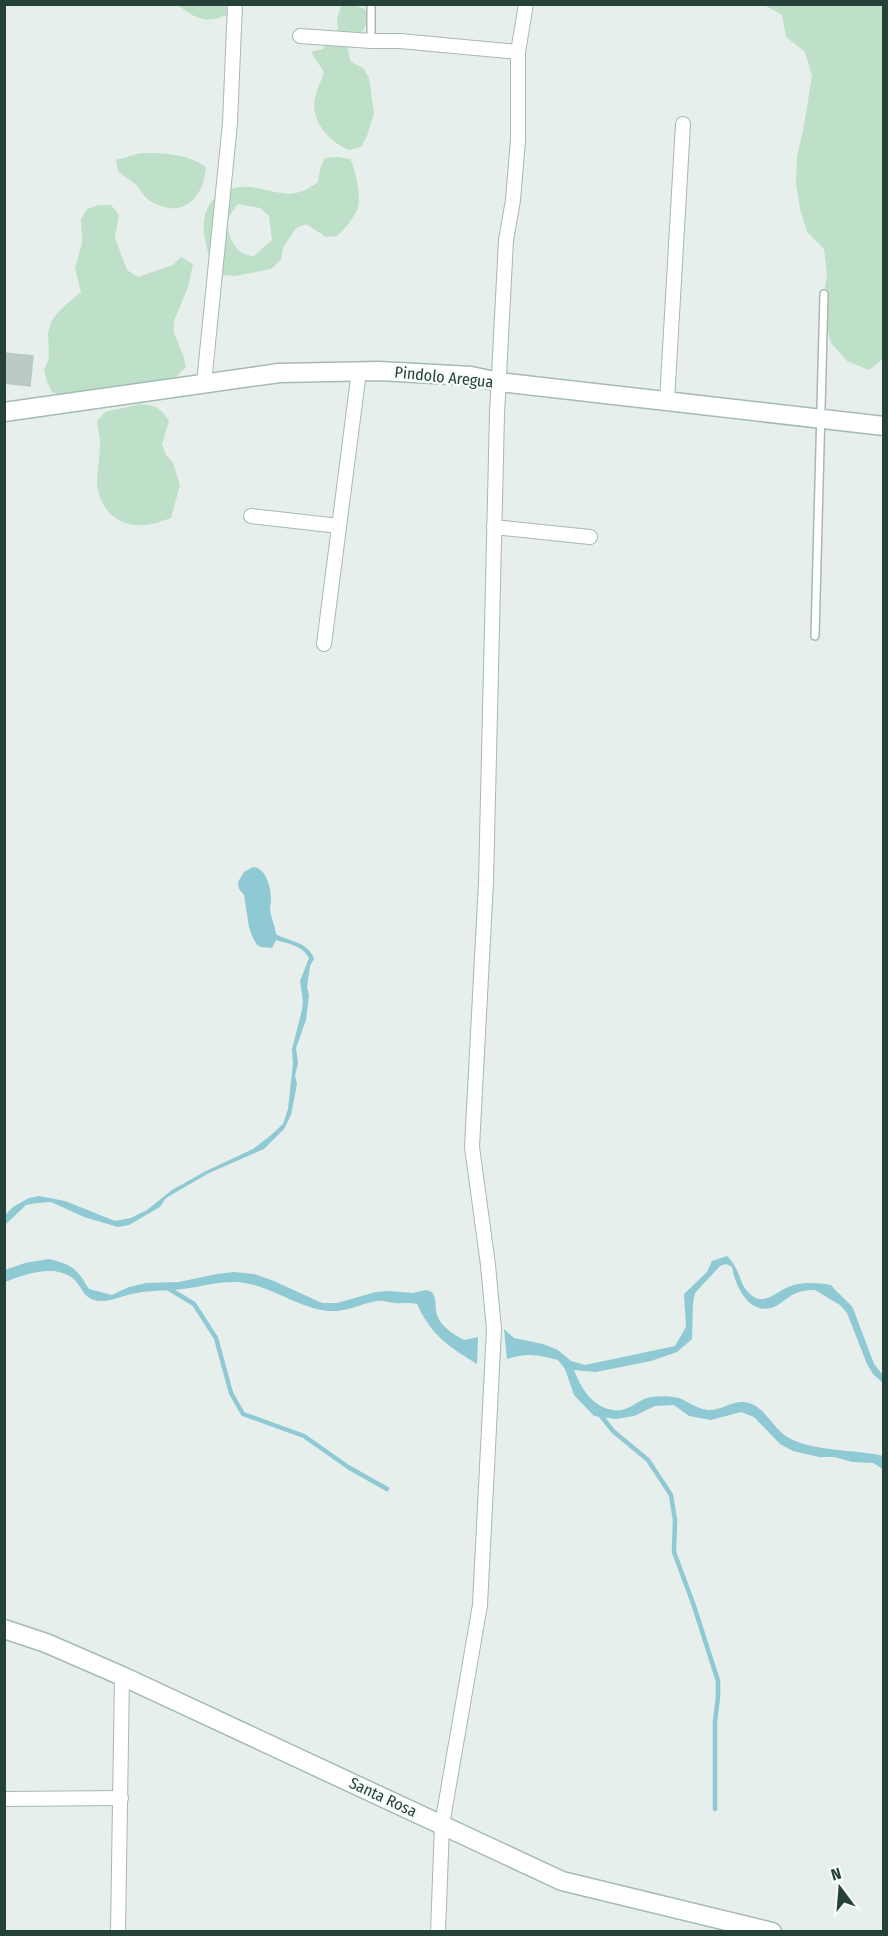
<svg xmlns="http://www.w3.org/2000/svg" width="888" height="1936" viewBox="0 0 888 1936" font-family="'Fira Sans Condensed',sans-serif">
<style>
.green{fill:#bfe0c8;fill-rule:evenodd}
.water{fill:#8ec9d4}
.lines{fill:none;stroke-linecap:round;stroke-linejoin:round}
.stream{stroke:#8ec9d4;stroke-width:4.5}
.building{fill:#bbcac4;stroke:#b8c9c2;stroke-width:1.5}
.lane-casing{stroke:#a8b8b2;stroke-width:10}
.street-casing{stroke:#a8b8b2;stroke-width:16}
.secondary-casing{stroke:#a4bbb3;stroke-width:21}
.lane{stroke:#fff;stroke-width:7}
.street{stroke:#fff;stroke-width:14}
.secondary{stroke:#fff;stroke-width:18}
.labels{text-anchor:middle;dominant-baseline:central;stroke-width:5;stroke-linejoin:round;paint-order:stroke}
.street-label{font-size:16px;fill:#24423a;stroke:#f7fbf9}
</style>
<rect width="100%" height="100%" fill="#e6efeb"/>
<g class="green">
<path d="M178,5H226L227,15C205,24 196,19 178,5Z"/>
<path d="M353,5L365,9L368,20L363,31L347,39L348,51L351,62L363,68L369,78L374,113L367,136L361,147L349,150C328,141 308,119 316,94C318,86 322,80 324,72L311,52L323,49L338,29L337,18L341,6Z"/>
<polygon points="764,5 883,5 884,358 869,370 847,361 831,343 824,318 824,294 827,274 824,249 807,232 800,209 796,183 797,156 803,131 812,76 805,52 786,37 782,15"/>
<path d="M141,153C163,153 186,153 206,167C204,197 183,220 152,202C144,198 142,191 136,185C131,180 123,176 118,171L116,160Z"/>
<path d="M338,157L350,159C356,169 362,199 357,210C352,220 345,229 337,236L326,237L306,224L296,228L283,248L281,260L271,269L235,276L224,275L213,268C209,254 202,236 204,222C206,197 228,185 251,187C279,191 292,202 318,182L320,169L325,158ZM238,204L260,208L269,216L272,240L254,256C251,256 248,256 245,254C234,250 226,231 228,221C230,214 234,209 238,204Z"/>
<polygon points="99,205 111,205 119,215 115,238 127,270 138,277 173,265 181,257 193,264 188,287 174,321 174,333 183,355 186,367 169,384 85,391 64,397 52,392 47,382 44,370 49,358 48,333 52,320 60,310 81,292 75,268 82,243 81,219 87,209"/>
<path d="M140,404C155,405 161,408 169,421L162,444L166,455L173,463L180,485L171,518C162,521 153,525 143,525C117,527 99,509 97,483C97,470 100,458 100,445C100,437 98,429 97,421L105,412Z"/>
</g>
<g class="water">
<path d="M253,867C266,868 271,887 271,899C271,902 270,906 270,909C271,918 275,926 276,934C289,942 308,941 314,959L310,966L307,987L309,995L306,1020L296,1048L298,1063L295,1076L297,1084L291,1115L284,1129L264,1149L209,1173L166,1198L160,1207L129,1225L118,1227L84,1217L51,1202L37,1203L26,1205L5,1225V1215L13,1207L29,1198L39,1196L65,1201L115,1221L131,1218L147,1210L172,1190L204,1172L253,1149L270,1136L283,1124L288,1109L293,1064L292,1049L302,1010L303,1001L300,981L309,958C302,945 288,944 276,940L272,948L261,947L257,945L252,936L249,927L244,895L239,889L238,882L244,872Z"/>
<path d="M727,1256C740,1268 739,1283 748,1292C764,1310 777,1289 794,1285C805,1282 820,1283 831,1285C838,1294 846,1299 853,1308L874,1364L883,1375V1383L873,1374L867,1364L847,1313L840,1305L815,1290C807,1290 799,1291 792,1295C785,1299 779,1306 771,1308C748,1314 735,1285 732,1267L726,1264L720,1266L695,1293L693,1304L692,1339L677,1352L651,1361L596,1372L574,1370C581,1388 592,1407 613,1410C628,1413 638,1399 651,1397C660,1396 670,1396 679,1398C689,1402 697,1409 708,1410C721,1411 731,1401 744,1402C765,1404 772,1429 789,1438C815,1452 855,1449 883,1456V1469L873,1463L852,1462L835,1457H819L793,1451L780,1444L754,1417L741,1412L711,1420L689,1416L674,1405L655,1406L634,1416L616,1419L594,1416L574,1395L565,1369L558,1360C538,1355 527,1352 507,1359L504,1329L514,1338L543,1344L558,1350L571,1361L585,1365L675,1346L686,1327L684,1294L707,1272L712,1261Z"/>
<path d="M49,1259C73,1265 76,1268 89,1289L112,1295L129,1287L146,1283L179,1282L217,1274L234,1272L254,1274L274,1281L322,1303H337L376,1292L389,1291L413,1293L426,1290L432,1292C437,1300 435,1303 436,1311C438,1325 453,1334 464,1340L478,1337L477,1364C449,1347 431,1335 417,1304C410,1302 403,1304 395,1303C388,1303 384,1300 377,1301C364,1303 350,1310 337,1311C303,1313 272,1284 237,1282C219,1281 200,1287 182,1289C166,1291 148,1290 132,1294C121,1296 113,1301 101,1301C81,1300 84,1286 71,1277C52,1264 23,1275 5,1282V1270L25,1263Z"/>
</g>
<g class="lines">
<g class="stream">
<polyline points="166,1287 194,1304 216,1338 231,1393 243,1414 304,1436 348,1467 387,1489"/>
<polyline points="598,1412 613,1431 648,1460 671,1495 675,1520 674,1552 694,1606 718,1681 718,1697 715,1721 715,1809"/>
</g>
</g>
<polygon class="building" points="4,353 33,356 30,386 4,383"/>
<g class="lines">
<defs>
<g id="lane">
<polyline points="371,4 371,41"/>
<polyline points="815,636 824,294"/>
</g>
<g id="street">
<polyline points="300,36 371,41 400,41 518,52"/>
<polyline points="204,383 230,123 235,4"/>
<polyline points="667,401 683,124"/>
<polyline points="251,516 339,526"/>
<polyline points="494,527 590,537"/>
<polyline points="324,644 359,371"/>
<polyline points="4,1799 121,1798"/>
<polyline points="118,1932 122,1676"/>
<polyline points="438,1932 442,1825 480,1605 494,1329 488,1265 472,1147 486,882 497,414 506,240 513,200 518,140 518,52 526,4"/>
</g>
<g id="secondary">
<polyline points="4,412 279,373 379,371 471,376 499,382 884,426"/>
<polyline points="4,1629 46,1643 122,1676 562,1881 772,1932"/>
</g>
</defs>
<use href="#lane" class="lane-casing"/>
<use href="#street" class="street-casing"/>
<use href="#secondary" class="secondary-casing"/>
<use href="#lane" class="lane"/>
<use href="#street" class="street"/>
<use href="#secondary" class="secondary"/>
</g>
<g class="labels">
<g class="street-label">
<text transform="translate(444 377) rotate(6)">Pindolo Aregua</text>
<text transform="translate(383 1797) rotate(25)">Santa Rosa</text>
</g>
</g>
<rect width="888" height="1936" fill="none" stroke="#24423a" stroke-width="12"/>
<g transform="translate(840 1888) rotate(344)" stroke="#f7fbf9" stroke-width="4.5" paint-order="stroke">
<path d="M0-4.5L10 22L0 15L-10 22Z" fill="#24423a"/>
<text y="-9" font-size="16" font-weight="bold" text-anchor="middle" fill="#24423a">N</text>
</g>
</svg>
